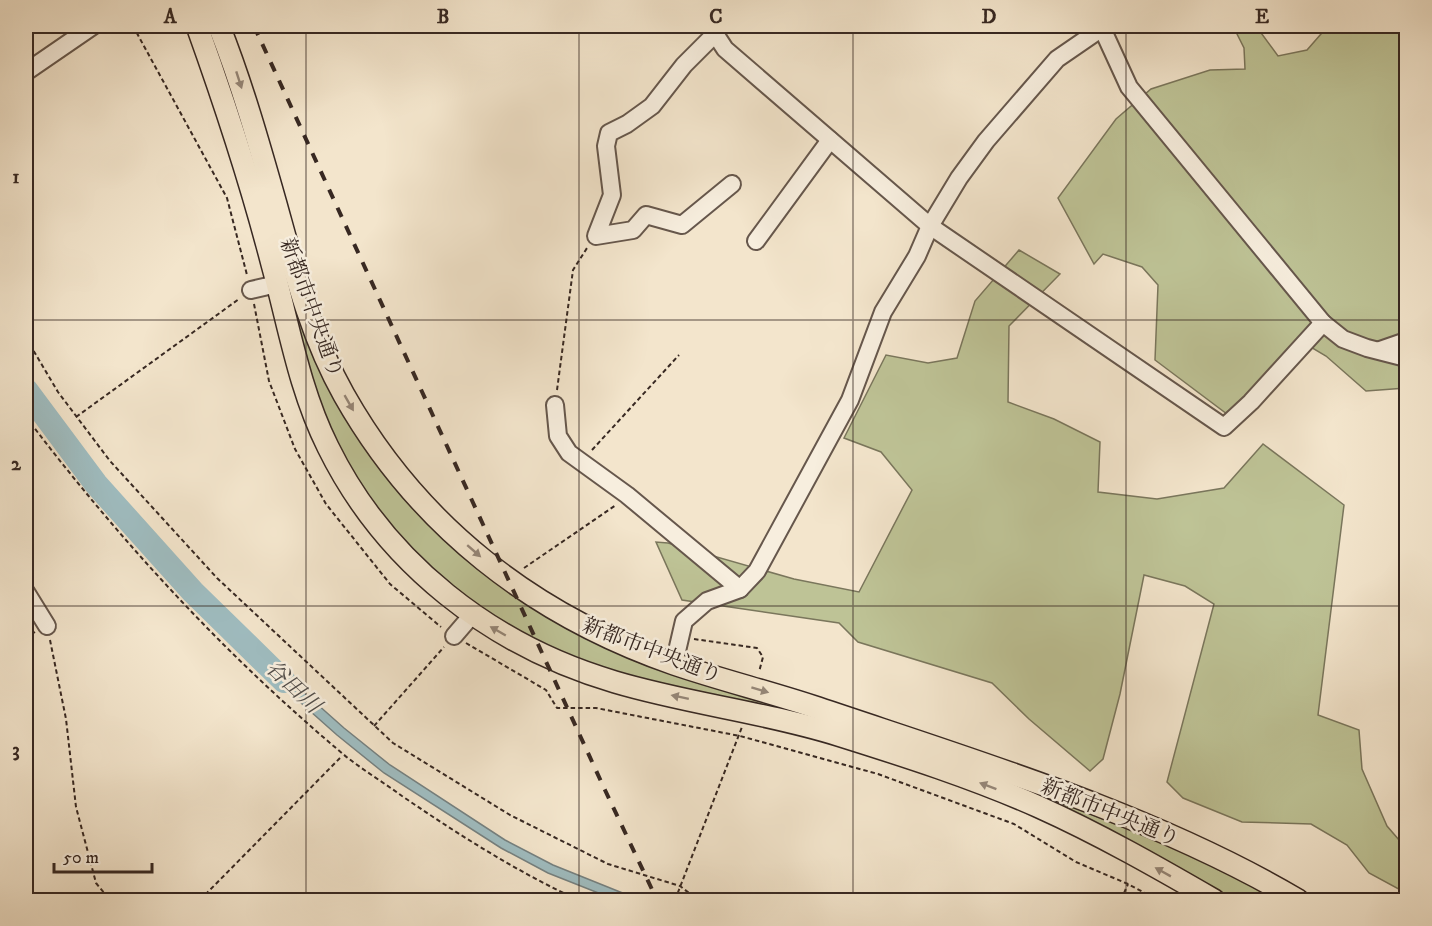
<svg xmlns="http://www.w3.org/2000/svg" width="1432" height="926" viewBox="0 0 1432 926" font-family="'IM FELL DW Pica','Noto Serif JP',serif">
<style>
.green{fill:#bec396;stroke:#7a765c;stroke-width:1.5}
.water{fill:#9fbdc1;stroke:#758181;stroke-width:1.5}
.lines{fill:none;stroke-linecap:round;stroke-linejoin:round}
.river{stroke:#9fbdc1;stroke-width:24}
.minor-casing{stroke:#66574c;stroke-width:20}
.major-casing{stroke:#372822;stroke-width:24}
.path{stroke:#372822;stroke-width:2;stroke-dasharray:4.5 3;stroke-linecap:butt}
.minor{stroke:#f7eede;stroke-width:16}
.major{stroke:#f3e5cc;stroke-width:21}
.rail{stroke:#372822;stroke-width:4;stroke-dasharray:10 10;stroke-linecap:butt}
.oneway{fill:#958677}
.grid{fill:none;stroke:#372822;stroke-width:1.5;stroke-opacity:0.55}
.labels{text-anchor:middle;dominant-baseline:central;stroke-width:5;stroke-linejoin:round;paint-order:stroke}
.street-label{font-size:21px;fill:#372822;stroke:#f7eede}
.water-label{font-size:22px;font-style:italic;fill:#514d4a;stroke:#f7eede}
.neatline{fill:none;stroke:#372822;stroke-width:2}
.grid-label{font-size:20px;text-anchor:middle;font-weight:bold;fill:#372822}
</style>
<rect width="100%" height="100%" fill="#f3e5cc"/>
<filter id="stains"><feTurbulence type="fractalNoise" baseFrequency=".00333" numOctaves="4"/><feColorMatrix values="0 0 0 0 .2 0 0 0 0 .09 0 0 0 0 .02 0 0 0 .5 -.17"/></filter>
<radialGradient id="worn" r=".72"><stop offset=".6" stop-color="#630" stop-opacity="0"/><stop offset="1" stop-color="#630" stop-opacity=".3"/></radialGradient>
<g class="green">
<polygon points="1233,26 1256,26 1278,56 1307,50 1328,26 1406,26 1406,388 1366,391 1326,356 1299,340 1227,414 1155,360 1158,285 1142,267 1103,254 1094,264 1058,198 1116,119 1151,89 1210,70 1245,69 1244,48"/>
<path d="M231,88L276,233L399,491C442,540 483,574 537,609L995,776L1191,854L1285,900H1231L1096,824L619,675L530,641L450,588L377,512L327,428L244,139Z"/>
<polygon points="1019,250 1060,274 1009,326 1008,402 1054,419 1100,442 1098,492 1157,499 1224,488 1263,444 1344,505 1318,715 1359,730 1362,769 1387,826 1406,848 1406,893 1369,873 1347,845 1311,824 1242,822 1183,798 1167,782 1214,604 1185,586 1144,575 1120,694 1103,759 1090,771 1029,719 992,683 858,642 839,623 682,600 656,542 668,543 794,579 859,592 912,490 881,452 844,438 886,355 928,363 957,358 975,301"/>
</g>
<polygon class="water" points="263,656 344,728 390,765 505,840 553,865 640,900 616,900 548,873 501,848 384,773 337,735 256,663"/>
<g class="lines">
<polyline class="river" points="26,390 96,484 193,592 284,681"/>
<defs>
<g id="minor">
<polyline points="710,26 725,49 930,226 1224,427 1251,402 1323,323 1343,339 1367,348 1406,358"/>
<polyline points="1101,26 1129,87 1323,323"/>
<polyline points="715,34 684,65 652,106 627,124 609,133 606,146 612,195 596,236 633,230 646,215 682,225 732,184"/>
<polyline points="26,72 93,26"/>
<polyline points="756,241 830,140"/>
<polyline points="251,290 277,284"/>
<polyline points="1380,350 1406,341"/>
<polyline points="555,405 558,436 569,453 627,495 740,589"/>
<polyline points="26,592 47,626"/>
<polyline points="454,636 472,615"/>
<polyline points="674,664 684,621 707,601 740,589 757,571 850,400 883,312 917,256 930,226 959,178 986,141 1057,59 1105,26"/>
</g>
<g id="major">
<path d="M197,26C225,104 251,183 272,264C289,326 299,389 328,447C385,563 492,646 615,682C689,704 765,712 838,735C905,756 974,778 1039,807C1099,834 1157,867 1214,900"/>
<path d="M219,26C242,84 259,144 276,204C294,269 311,337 344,395C418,526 533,615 674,664C721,680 770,692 818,708C978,762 1152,814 1298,900"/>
</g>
</defs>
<use href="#minor" class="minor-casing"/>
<use href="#major" class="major-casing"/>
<g class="path">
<polyline points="133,26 227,198 247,275"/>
<polyline points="254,304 269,381 295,449 326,504 390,584 441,627"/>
<polyline points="26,338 58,392 110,461 217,578 393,743 510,815 608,864 680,886 698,900"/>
<polyline points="557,390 573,270 587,248"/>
<path d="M26,417C120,541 224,654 343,754C361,769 383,782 402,796C459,835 516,871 578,900"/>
<polyline points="76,417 239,299"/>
<polyline points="592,450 679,355"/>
<polyline points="524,568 616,505"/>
<polyline points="26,637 35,632"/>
<polyline points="694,639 757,648 763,657 759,672"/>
<polyline points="50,640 66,719 76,807 96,883 110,900"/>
<polyline points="466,643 546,690 557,708 596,708 740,736 878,774 1014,824 1076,862 1128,884 1158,900"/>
<polyline points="374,726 444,647"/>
<polyline points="200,900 340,758"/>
<polyline points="675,900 742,727"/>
<polyline points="1121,900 1128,884"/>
</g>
<use href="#minor" class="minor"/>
<use href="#major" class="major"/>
<polyline class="rail" points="254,26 605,790 657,900"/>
</g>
<defs><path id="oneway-solid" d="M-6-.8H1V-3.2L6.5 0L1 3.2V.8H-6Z" transform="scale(1.5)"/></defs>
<g class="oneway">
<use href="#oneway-solid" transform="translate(239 80) rotate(72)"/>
<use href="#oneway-solid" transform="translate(349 403) rotate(60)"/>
<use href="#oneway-solid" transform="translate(474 551) rotate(41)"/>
<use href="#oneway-solid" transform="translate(498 631) rotate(-150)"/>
<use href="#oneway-solid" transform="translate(760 690) rotate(17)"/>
<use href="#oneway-solid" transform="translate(680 697) rotate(-168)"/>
<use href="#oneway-solid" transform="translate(988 786) rotate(-159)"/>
<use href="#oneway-solid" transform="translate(1163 872) rotate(-151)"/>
</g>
<path class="grid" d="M306,26V900M579,26V900M853,26V900M1126,26V900M26,320H1406M26,606H1406"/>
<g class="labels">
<g class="street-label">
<text transform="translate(311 308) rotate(70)">新都市中央通り</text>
<text transform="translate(652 651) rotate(21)">新都市中央通り</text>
<text transform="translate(1110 813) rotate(22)">新都市中央通り</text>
</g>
<g class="water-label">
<text transform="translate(293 687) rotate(43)">谷田川</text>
</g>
</g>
<rect width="1432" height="926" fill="none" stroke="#f3e5cc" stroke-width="66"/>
<path d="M54 863v9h98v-9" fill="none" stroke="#372822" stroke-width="3"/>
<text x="63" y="863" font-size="18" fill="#372822" stroke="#f7eede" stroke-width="4.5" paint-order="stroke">50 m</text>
<rect x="33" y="33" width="1366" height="860" class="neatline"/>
<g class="grid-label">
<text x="170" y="23">A</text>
<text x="443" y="23">B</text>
<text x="716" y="23">C</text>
<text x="989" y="23">D</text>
<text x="1262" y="23">E</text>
<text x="16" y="183">1</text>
<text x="16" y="470">2</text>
<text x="16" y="756">3</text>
</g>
<rect width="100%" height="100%" filter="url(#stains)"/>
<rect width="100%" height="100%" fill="url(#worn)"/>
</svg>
